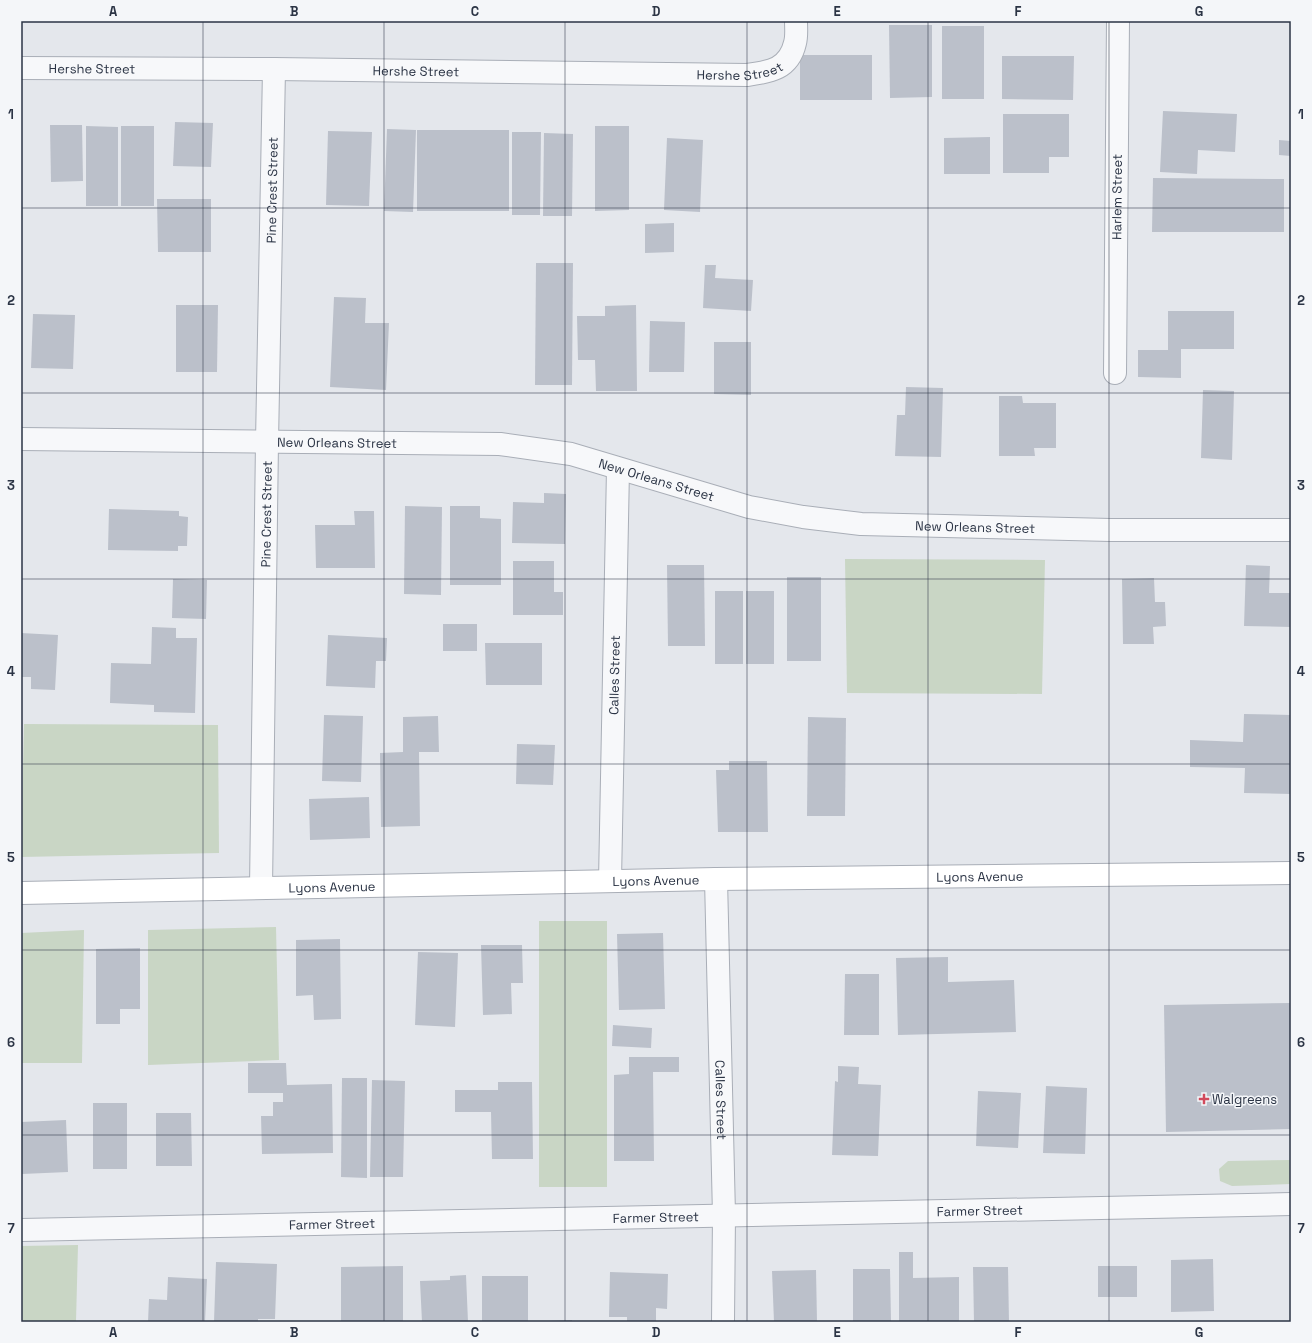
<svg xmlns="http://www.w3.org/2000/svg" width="1312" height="1343" viewBox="0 0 1312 1343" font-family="'Space Grotesk',sans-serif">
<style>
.green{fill:#c9d6c5}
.building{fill:#bbc0ca}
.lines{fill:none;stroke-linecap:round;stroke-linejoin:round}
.street-casing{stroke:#a9aeb7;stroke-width:24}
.secondary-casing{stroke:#a9aeb7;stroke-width:24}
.street{stroke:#f7f8fa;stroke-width:22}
.secondary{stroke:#fff;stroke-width:22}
.grid{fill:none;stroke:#2b3445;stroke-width:1;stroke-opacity:0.55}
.poi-dot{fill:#d1495b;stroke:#f4f6f9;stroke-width:1.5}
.labels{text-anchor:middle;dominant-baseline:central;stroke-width:3;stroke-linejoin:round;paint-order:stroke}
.street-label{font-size:13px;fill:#2b3445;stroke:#f4f6f9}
.poi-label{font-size:13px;fill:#2b3445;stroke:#f4f6f9;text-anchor:start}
.neatline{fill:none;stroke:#2b3445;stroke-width:1.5}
.grid-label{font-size:13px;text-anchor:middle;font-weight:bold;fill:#2b3445}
</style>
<rect width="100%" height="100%" fill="#e4e7ec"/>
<g class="green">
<polygon points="845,559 1045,560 1042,694 847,693"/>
<polygon points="24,724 218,725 219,853 21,857"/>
<rect x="539" y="921" width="68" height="266"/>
<polygon points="276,927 279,1060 148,1065 148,930"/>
<polygon points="84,930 82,1063 21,1063 21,933"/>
<polygon points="1291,1160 1291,1184 1232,1186 1220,1181 1219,1169 1228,1161"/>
<polygon points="78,1245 76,1322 21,1322 21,1246"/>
</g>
<g class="building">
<polygon points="889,25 932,25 932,97 890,98"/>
<rect x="942" y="26" width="42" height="73"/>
<rect x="800" y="55" width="72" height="45"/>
<polygon points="1002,56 1074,56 1073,100 1002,99"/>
<polygon points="1163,111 1237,114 1235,152 1198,150 1197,174 1160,172"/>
<polygon points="1003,114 1069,114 1069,157 1049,157 1049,173 1003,173"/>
<polygon points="175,122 213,123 211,167 173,166"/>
<polygon points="50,125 82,125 83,181 51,182"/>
<polygon points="86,126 118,127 118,206 86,206"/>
<rect x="121" y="126" width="33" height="80"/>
<polygon points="595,126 629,126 629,210 595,211"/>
<polygon points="387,129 416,130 413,212 384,211"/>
<rect x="417" y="130" width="92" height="81"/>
<polygon points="328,131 372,132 369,206 326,205"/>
<polygon points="512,132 541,132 540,215 512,215"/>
<polygon points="544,133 573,134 572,216 543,216"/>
<polygon points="990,137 990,174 944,174 944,138"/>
<polygon points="667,138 703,140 700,212 664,210"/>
<polygon points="1279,140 1291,141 1291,156 1279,155"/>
<polygon points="1153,178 1284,179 1284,232 1152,232"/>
<polygon points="157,199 211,199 211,252 158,252"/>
<polygon points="674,223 674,252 645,253 645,224"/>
<polygon points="536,263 573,263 572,385 535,385"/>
<polygon points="705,265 716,265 715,278 753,280 751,311 703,308"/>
<polygon points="334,297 366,298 365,323 389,323 386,390 330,387"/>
<polygon points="176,305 218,305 217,372 176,372"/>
<polygon points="636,305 637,391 596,391 595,360 578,360 577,316 605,316 605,306"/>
<polygon points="1168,311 1234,311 1234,349 1181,349 1181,378 1138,377 1138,350 1168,350"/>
<polygon points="33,314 75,315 73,369 31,368"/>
<polygon points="650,321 685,322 684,372 649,372"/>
<polygon points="714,342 751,342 751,395 714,394"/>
<polygon points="906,387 943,388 941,457 895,456 897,415 905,415"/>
<polygon points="1203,390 1234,391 1232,460 1201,458"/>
<polygon points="999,396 1022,396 1023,403 1056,403 1056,448 1034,448 1035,456 999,456"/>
<polygon points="544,493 566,494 565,544 512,543 513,502 544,503"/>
<polygon points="405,506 442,507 441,595 404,594"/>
<polygon points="450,506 480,506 480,518 501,519 501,585 450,585"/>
<polygon points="109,509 179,511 179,516 188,517 187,546 178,546 178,551 108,550"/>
<polygon points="354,511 374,511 375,568 316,568 315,525 355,525"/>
<polygon points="513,561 554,561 554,592 563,592 563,615 513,615"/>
<polygon points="667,565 704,565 705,646 668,646"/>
<polygon points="1246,565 1270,566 1269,593 1291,593 1291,627 1244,626"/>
<rect x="787" y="577" width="34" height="84"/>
<polygon points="1154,578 1155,602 1165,602 1166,626 1153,627 1154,644 1123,644 1122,579"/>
<polygon points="173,579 207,580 206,619 172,618"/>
<rect x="715" y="591" width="28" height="73"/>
<rect x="746" y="591" width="28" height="73"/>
<rect x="443" y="624" width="34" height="27"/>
<polygon points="152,627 176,628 176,638 197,638 195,713 154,712 154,705 110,703 111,663 151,664"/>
<polygon points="21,633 58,635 55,690 31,689 31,677 21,677"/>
<polygon points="328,635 387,638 386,661 376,661 375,688 326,686"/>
<polygon points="485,643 542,643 542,685 486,685"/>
<polygon points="1244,714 1291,715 1291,794 1244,793 1245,768 1190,767 1190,740 1243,742"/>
<polygon points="324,715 363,716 361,782 322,781"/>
<polygon points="438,716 439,752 419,752 420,826 381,827 380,753 403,752 403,717"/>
<polygon points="808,717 846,718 845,816 807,816"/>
<polygon points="517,744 555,745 553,785 516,784"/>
<polygon points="729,761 767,761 768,832 718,832 716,770 729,770"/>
<polygon points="369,797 370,838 310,840 309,799"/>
<polygon points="663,933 665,1009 619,1010 617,934"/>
<polygon points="340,939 341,1019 314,1020 313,995 296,996 296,940"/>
<polygon points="481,945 522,945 523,983 511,983 512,1014 483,1015"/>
<polygon points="140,948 140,1009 120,1009 120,1024 96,1024 96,949"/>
<polygon points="418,952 458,953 455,1027 415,1025"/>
<polygon points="948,957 948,982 1014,980 1016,1032 898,1035 896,958"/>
<polygon points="845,974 879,974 879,1035 844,1035"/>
<polygon points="1291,1003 1291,1129 1166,1132 1164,1005"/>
<polygon points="613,1025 652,1028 651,1048 612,1046"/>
<polygon points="629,1057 679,1057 679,1072 653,1072 654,1161 614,1161 614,1075 629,1074"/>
<polygon points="248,1063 286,1063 287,1085 332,1084 333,1153 262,1154 261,1116 273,1116 273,1102 283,1102 283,1093 248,1093"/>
<polygon points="838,1066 859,1067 858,1084 881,1085 878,1156 832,1155 835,1081 838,1082"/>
<polygon points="342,1078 367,1078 367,1178 341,1177"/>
<polygon points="372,1080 405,1081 403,1177 370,1177"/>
<polygon points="498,1082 532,1082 533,1159 492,1159 491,1112 455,1112 455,1090 498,1090"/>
<polygon points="1046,1086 1087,1088 1085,1154 1043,1153"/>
<polygon points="978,1091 1021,1093 1018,1148 976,1146"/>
<rect x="93" y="1103" width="34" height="66"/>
<polygon points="156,1113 191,1113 192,1166 156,1166"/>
<polygon points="66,1120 68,1172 22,1174 21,1122"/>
<polygon points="899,1252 913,1252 913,1278 959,1277 959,1322 899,1322"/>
<polygon points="1213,1259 1214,1311 1171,1312 1171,1260"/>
<polygon points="216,1262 277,1264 275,1319 258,1319 258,1322 214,1322"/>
<polygon points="403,1266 403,1322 341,1322 341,1267"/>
<rect x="1098" y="1266" width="39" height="31"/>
<polygon points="973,1267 1008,1267 1009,1322 974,1322"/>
<polygon points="853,1269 890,1269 891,1322 853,1322"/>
<polygon points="816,1270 817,1322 774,1322 772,1271"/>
<polygon points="610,1272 668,1274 667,1309 656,1308 656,1322 627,1322 627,1317 609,1317"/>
<polygon points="466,1275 468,1322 422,1322 420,1281 450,1280 450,1276"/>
<rect x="482" y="1276" width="46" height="45"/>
<polygon points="168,1277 207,1279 205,1322 148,1322 149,1299 167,1300"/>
<polygon points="572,1320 572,1322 548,1322 548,1321"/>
</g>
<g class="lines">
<defs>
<g id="street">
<path id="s1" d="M21,68L274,69L747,75C770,72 789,69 795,43C797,36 796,28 796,21"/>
<path id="s2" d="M1115,373L1118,21"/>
<path id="s3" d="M21,439L500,444L571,454L749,507L803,517L861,524L1111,530H1291"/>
<path id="s4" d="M716,879L724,1215L723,1322"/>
<path id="s5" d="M610,881L618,469"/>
<path id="s6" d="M261,888L267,442L274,69"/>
<path id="s7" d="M21,1230L1291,1204"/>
</g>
<g id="secondary">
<path id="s8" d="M21,893L716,879L1291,873"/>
</g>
</defs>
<use href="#street" class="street-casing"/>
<use href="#secondary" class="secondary-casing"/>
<use href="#street" class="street"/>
<use href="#secondary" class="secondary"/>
</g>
<path class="grid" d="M203,21V1322M384,21V1322M565,21V1322M747,21V1322M928,21V1322M1109,21V1322M21,208H1291M21,393H1291M21,579H1291M21,764H1291M21,950H1291M21,1135H1291"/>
<path class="poi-dot" d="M1202 1093h4v4h4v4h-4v4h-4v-4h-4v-4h4z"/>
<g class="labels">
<g class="street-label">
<text stroke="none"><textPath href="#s1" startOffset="71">Hershe Street</textPath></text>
<text stroke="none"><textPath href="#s1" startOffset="719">Hershe Street</textPath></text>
<text stroke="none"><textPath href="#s1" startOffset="395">Hershe Street</textPath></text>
<text stroke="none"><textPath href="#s6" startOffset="698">Pine Crest Street</textPath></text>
<text stroke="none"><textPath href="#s2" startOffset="176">Harlem Street</textPath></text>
<text stroke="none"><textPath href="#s3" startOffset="316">New Orleans Street</textPath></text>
<text stroke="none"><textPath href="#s3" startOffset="640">New Orleans Street</textPath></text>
<text stroke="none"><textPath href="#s6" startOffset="374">Pine Crest Street</textPath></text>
<text stroke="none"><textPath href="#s3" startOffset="964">New Orleans Street</textPath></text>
<text stroke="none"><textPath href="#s5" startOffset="206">Calles Street</textPath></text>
<text stroke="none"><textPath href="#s8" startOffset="959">Lyons Avenue</textPath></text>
<text stroke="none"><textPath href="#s8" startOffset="635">Lyons Avenue</textPath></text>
<text stroke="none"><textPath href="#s8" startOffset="311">Lyons Avenue</textPath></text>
<text stroke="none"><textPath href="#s4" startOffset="221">Calles Street</textPath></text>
<text stroke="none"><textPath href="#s7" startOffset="959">Farmer Street</textPath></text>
<text stroke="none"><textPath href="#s7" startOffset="635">Farmer Street</textPath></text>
<text stroke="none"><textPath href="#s7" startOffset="311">Farmer Street</textPath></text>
</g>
<g class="poi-label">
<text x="1212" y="1099">Walgreens</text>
</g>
</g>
<rect width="1312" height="1343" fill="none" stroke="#f4f6f9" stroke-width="44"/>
<rect x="22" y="22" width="1268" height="1299" class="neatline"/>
<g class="grid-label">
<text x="113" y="16">A</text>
<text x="294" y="16">B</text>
<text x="475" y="16">C</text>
<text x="656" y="16">D</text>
<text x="837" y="16">E</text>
<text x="1018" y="16">F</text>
<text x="1199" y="16">G</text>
<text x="11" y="119">1</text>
<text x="1301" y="119">1</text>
<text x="11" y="305">2</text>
<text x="1301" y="305">2</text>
<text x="11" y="490">3</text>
<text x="1301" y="490">3</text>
<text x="11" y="676">4</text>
<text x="1301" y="676">4</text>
<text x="11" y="862">5</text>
<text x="1301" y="862">5</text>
<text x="11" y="1047">6</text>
<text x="1301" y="1047">6</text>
<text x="11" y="1233">7</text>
<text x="1301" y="1233">7</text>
<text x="113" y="1337">A</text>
<text x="294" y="1337">B</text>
<text x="475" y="1337">C</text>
<text x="656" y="1337">D</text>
<text x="837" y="1337">E</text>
<text x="1018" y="1337">F</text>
<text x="1199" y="1337">G</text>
</g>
</svg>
